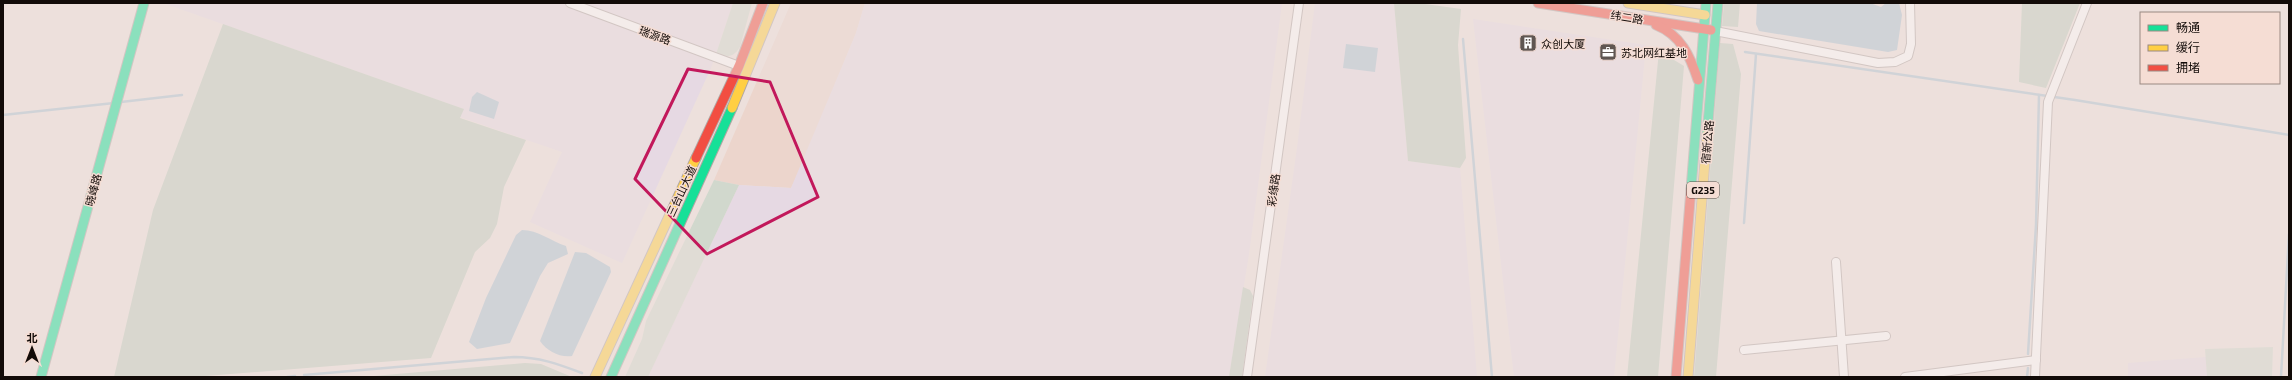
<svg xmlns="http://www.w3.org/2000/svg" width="2292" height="380" viewBox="0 0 2292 380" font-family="'Exo 2','Noto Sans SC',sans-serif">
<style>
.built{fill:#ecd5cc}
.industrial{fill:#e6d9e3}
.green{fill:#d1d8cd}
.forest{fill:#c0cdbe}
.water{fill:#aec3d1}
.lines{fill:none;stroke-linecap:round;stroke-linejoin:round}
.stream{stroke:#aec3d1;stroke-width:2.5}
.street-casing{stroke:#b2a7a4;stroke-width:10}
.fast-casing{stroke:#b2a7a4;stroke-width:11}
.slow-casing{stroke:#b2a7a4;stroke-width:11}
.jam-casing{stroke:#b2a7a4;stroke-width:11}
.street{stroke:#fcfafa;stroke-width:8}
.fast{stroke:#16e098;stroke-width:9}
.slow{stroke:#ffcf43;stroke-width:9}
.jam{stroke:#f24e42;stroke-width:9}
.marked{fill:none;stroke:#c2185b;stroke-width:3;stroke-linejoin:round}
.labels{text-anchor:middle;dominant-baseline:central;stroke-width:3;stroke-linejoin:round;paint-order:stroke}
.shield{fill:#f5ddd4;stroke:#564a45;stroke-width:1}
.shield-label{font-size:10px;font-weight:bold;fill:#120b08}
.street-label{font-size:11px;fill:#120b08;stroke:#f5ddd4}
.poi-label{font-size:11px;fill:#120b08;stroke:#f5ddd4;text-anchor:start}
</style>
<rect width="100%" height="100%" fill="#ede0dc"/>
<polygon class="built" points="791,3 865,3 856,33 799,172 791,188 739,185 714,180"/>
<g class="industrial">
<polygon points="163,3 733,3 711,68 622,263 530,222 562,152 460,117 464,109 461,108"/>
<polygon points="865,3 1282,3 1249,254 1229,377 648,377 739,185 791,188 856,33"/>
<polygon points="1315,3 1394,3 1408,161 1460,168 1477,377 1265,377 1297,148"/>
<polygon points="1473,19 1646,45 1614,377 1514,377"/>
<polygon points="2206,357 2207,377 2128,377 2128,363"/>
</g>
<g class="green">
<path d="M733,3H752L740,47C733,58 728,57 716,54Z"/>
<polygon points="714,180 739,185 648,377 625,377 642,339 646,321"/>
<polygon points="2273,347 2272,377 2207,377 2205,349"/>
</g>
<g class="forest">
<polygon points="1394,3 1418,3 1461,9 1458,45 1466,158 1460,168 1408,161"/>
<polygon points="1724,3 1740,3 1738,27 1722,26"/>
<polygon points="2022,3 2080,3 2046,88 2019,82"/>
<polygon points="223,24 461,108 464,109 460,118 526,140 504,187 497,224 490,238 475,252 431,358 193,377 114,377 153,210"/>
<polygon points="1720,43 1733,44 1741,74 1716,377 1694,377"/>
<polygon points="1659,51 1684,66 1658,377 1627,377"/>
<polygon points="1243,287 1250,290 1253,296 1242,377 1229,377"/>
<polygon points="525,363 541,364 572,377 362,377"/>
</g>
<g class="water">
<polygon points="1757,3 1870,3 1881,7 1886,3 1899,3 1902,15 1897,50 1888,52 1759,31 1756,24"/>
<polygon points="1346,44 1378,48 1375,72 1343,68"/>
<polygon points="477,92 499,102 494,119 469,111 472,97"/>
<path d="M522,230C538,230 551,241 566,246L568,254L548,263L540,276L510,343L477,349L469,342L486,298L516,235Z"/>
<path d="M575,252L586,253L610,267L611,272L572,356C560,358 547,351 540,341Z"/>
</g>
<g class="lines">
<g class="stream">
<polyline points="1463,39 1492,377"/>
<polyline points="1745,52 2075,100 2289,135"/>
<polyline points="121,102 182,95"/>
<polyline points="3,115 114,103"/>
<polyline points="1744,223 1756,54"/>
<polyline points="2028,354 2036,225 2039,95"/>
<path d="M304,375L514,357C539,357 558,364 582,373"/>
<polyline points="287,377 295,376"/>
<polyline points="2027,377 2028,368"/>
<polyline points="2281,377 2289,234"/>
</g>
<defs>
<g id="street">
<polyline points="570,3 739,66"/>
<polyline points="1715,31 1878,63 1895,62 1908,56 1911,44 1910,3"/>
<polyline points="1836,262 1844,377"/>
<polyline points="1744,350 1886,336"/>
<polyline points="1247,377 1299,3"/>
<polyline points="1905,377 2036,360"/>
<polyline points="2035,377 2048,102 2087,3"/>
</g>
<g id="fast">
<polyline points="1707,135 1718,3"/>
<polyline points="1691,189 1706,3"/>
<polyline points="41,377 144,3"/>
<polyline points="611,377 732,108"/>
</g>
<g id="slow">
<polyline points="1628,3 1705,15"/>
<polyline points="732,108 775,3"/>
<polyline points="595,377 696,158"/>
<polyline points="1688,377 1707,135"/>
</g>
<g id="jam">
<polyline points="1538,3 1711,30"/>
<path d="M1656,25C1681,35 1690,56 1698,80"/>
<polyline points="696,158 739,66 763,3"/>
<polyline points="1676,377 1691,189"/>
</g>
</defs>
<use href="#street" class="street-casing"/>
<use href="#fast" class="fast-casing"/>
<use href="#slow" class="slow-casing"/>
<use href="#jam" class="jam-casing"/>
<use href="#street" class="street"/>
<use href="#fast" class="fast"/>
<use href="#slow" class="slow"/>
<use href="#jam" class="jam"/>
</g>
<path d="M0 0H2292V380H0ZM688,69L770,82L818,197L707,254L635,179Z" fill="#ede0dc" fill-opacity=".55" fill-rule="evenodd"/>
<path class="marked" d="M688,69L770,82L818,197L707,254L635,179Z"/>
<defs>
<symbol id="building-square" viewBox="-11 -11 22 22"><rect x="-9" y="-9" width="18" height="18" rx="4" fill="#5f5652" stroke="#f5ddd4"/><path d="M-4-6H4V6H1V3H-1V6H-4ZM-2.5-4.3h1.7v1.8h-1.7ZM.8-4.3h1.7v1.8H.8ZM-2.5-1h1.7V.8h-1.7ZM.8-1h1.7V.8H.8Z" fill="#fff"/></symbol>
<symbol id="office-square" viewBox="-11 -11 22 22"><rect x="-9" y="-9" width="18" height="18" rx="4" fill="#5f5652" stroke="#f5ddd4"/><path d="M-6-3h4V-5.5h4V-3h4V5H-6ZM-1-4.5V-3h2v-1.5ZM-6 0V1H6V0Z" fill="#fff"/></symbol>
</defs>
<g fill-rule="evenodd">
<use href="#building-square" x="1518" y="33" width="20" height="20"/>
<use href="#office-square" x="1598" y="42" width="20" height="20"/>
</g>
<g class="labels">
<rect class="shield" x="1687" y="182" width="32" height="16" rx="3"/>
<g class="shield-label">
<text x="1703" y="190">G235</text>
</g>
<g class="street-label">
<text transform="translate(1627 17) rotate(9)">纬二路</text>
<text transform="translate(655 35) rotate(20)">瑞源路</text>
<text transform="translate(1707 142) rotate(-85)">宿新公路</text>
<text transform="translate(93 190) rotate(-75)">晓峰路</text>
<text transform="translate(1273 190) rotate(-82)">彩缘路</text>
<text transform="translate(681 191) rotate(-65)">三台山大道</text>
</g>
<g class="poi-label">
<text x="1541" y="43">众创大厦</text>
<text x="1621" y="52">苏北网红基地</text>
</g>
</g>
<rect width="2292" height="380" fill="none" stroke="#120b08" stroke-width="8"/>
<rect x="2140" y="12" width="140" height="72" fill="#f5ddd4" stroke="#9a8982"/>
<rect x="2148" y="25" width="20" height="6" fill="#16e098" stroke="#9a8982"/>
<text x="2176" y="32" font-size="12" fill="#120b08">畅通</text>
<rect x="2148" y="45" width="20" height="6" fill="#ffcf43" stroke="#9a8982"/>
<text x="2176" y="52" font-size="12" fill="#120b08">缓行</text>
<rect x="2148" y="65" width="20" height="6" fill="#f24e42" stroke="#9a8982"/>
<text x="2176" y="72" font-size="12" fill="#120b08">拥堵</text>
<g transform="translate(32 348)" stroke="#f5ddd4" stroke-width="3" paint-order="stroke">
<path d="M0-3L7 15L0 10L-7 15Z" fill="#120b08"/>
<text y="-6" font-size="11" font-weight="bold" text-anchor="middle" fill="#120b08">北</text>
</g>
</svg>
